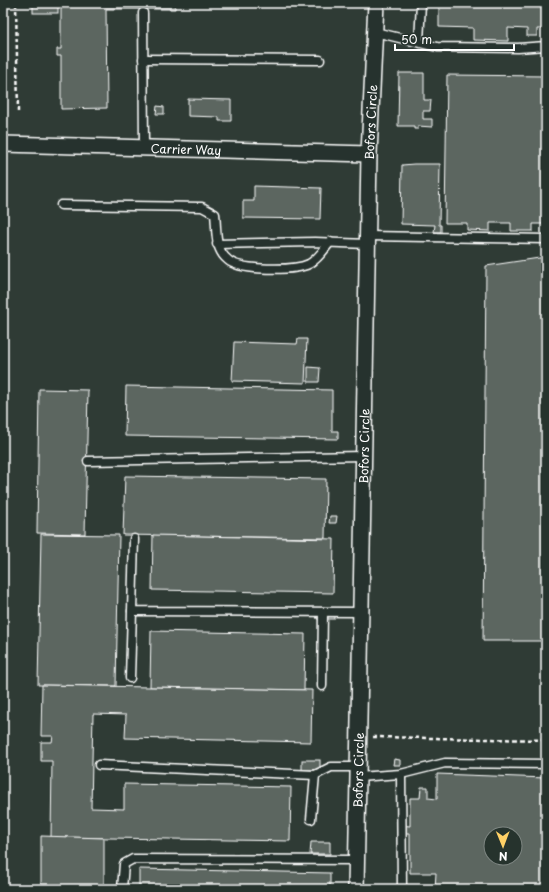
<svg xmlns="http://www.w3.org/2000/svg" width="549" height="892" viewBox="0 0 549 892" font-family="'Playpen Sans',sans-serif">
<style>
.building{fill:#5b6661;stroke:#fff;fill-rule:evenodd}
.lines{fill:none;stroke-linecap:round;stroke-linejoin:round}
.lane-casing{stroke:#fff;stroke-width:11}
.street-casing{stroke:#fff;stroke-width:18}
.path{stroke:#fff;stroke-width:2.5;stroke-dasharray:4 3;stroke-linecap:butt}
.lane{stroke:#26332d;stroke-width:8}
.street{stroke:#26332d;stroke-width:15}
.labels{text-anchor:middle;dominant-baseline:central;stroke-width:3;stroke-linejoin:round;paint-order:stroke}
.street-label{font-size:12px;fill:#fff;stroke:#26332d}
</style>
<rect width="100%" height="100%" fill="#2f3b35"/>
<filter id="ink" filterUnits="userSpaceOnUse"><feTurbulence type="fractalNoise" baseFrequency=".025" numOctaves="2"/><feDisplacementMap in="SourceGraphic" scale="8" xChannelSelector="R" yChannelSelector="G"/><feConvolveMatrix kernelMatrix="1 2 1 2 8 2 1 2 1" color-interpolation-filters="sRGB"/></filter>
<g filter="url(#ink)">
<g class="building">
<rect x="33" y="3" width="25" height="10"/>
<polygon points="61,3 175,3 175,9 106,9 107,108 61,109 61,56 57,56 57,49 61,49"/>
<polygon points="427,3 545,3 545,29 537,29 537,36 527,36 527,29 508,28 508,41 473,40 473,28 439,27 439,4 427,4"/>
<polygon points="399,73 424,73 424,100 431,100 430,111 423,111 423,119 432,119 432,127 418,126 418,129 414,129 414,126 398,126"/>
<polygon points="447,75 546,76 546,224 533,224 533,231 511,231 511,223 490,223 490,231 467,230 467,223 445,223"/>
<polygon points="188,99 231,100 231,121 219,121 219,117 188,116"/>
<polygon points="157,106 164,107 164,114 156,114"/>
<polygon points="414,164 440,164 439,225 441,225 441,232 434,232 435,225 401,224 402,165"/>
<polygon points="254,186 321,188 320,219 243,218 243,201 254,201"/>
<polygon points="546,257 546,641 483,641 486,266"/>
<polygon points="298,339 307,339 305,383 232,381 234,342 297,344"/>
<polygon points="308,367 320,368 319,382 308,382"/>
<polygon points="126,386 332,390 332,431 338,431 338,439 125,436"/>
<polygon points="39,389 88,390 85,534 37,533"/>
<polygon points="125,476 326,479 325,538 123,535"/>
<polygon points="330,516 337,516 336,523 329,523"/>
<polygon points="41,534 119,535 116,686 38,685"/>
<polygon points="153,535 334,539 333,593 152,590"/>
<polygon points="314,608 334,608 334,619 317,619"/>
<polygon points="151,631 305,634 304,690 150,687"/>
<polygon points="42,685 312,690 311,742 125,738 126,715 93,714 91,808 124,809 124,784 291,787 290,841 51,837 52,761 41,761 41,742 52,742 53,736 41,736"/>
<polygon points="394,759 400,760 400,765 393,765"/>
<rect x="302" y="760" width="18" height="10"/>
<path d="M437,774L546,778V889H435L436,873H410V833H398V825L410,826V798H420L421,787H428V798L437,799ZM491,834H515V858H491Z"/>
<polygon points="41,836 104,838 104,889 41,889"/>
<polygon points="311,842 330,842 330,854 310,854"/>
<polygon points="139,869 330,873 330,889 139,889"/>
</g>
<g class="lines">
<defs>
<g id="lane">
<polyline points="143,13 144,148"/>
<polyline points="375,32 437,47 518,48 546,46"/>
<polyline points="419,42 421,3"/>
<polyline points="143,59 320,60"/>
<path d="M61,205L202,207L215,214C217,230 214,249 228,260C240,271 294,271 309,264C318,259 324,250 330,242"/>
<polyline points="368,236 546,239"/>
<polyline points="217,244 315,242 367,244"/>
<polyline points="88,461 364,456"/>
<polyline points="134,539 132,611 361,612"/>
<polyline points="130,678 132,611"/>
<polyline points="322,686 323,612"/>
<polyline points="99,765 315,775 331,767 358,767"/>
<polyline points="401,774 402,889"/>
<polyline points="358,777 401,774 445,763 546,764"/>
<polyline points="311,819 315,775"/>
<polyline points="122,889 124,864 133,859 356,860"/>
</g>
<g id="street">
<path id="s1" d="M3,144L369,154"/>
<path id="s2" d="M356,889L369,154L376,3"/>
</g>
</defs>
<use href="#lane" class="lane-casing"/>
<use href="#street" class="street-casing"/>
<g class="path">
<polyline points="16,3 18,112"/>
<polyline points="373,737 546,740"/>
</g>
<use href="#lane" class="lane"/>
<use href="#street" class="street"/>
</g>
</g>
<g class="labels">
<g class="street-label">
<text stroke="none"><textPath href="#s2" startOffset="767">Bofors Circle</textPath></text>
<text stroke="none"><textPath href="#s1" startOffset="183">Carrier Way</textPath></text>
<text stroke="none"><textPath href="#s2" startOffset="443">Bofors Circle</textPath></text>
<text stroke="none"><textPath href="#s2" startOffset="119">Bofors Circle</textPath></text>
</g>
</g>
<rect width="549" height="892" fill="none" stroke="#26332d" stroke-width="16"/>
<rect x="8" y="8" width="533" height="876" fill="none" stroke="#fff" stroke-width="1.5" filter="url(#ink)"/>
<g transform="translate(503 846) rotate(179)"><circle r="19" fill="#26332d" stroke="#7d8581"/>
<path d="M0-3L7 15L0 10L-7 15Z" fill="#ffd166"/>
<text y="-6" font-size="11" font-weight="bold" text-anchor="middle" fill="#ffffff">N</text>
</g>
<path d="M395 44v6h119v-6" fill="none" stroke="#ffffff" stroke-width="2"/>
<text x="401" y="44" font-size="12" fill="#ffffff" stroke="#26332d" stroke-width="3" paint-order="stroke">50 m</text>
</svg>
